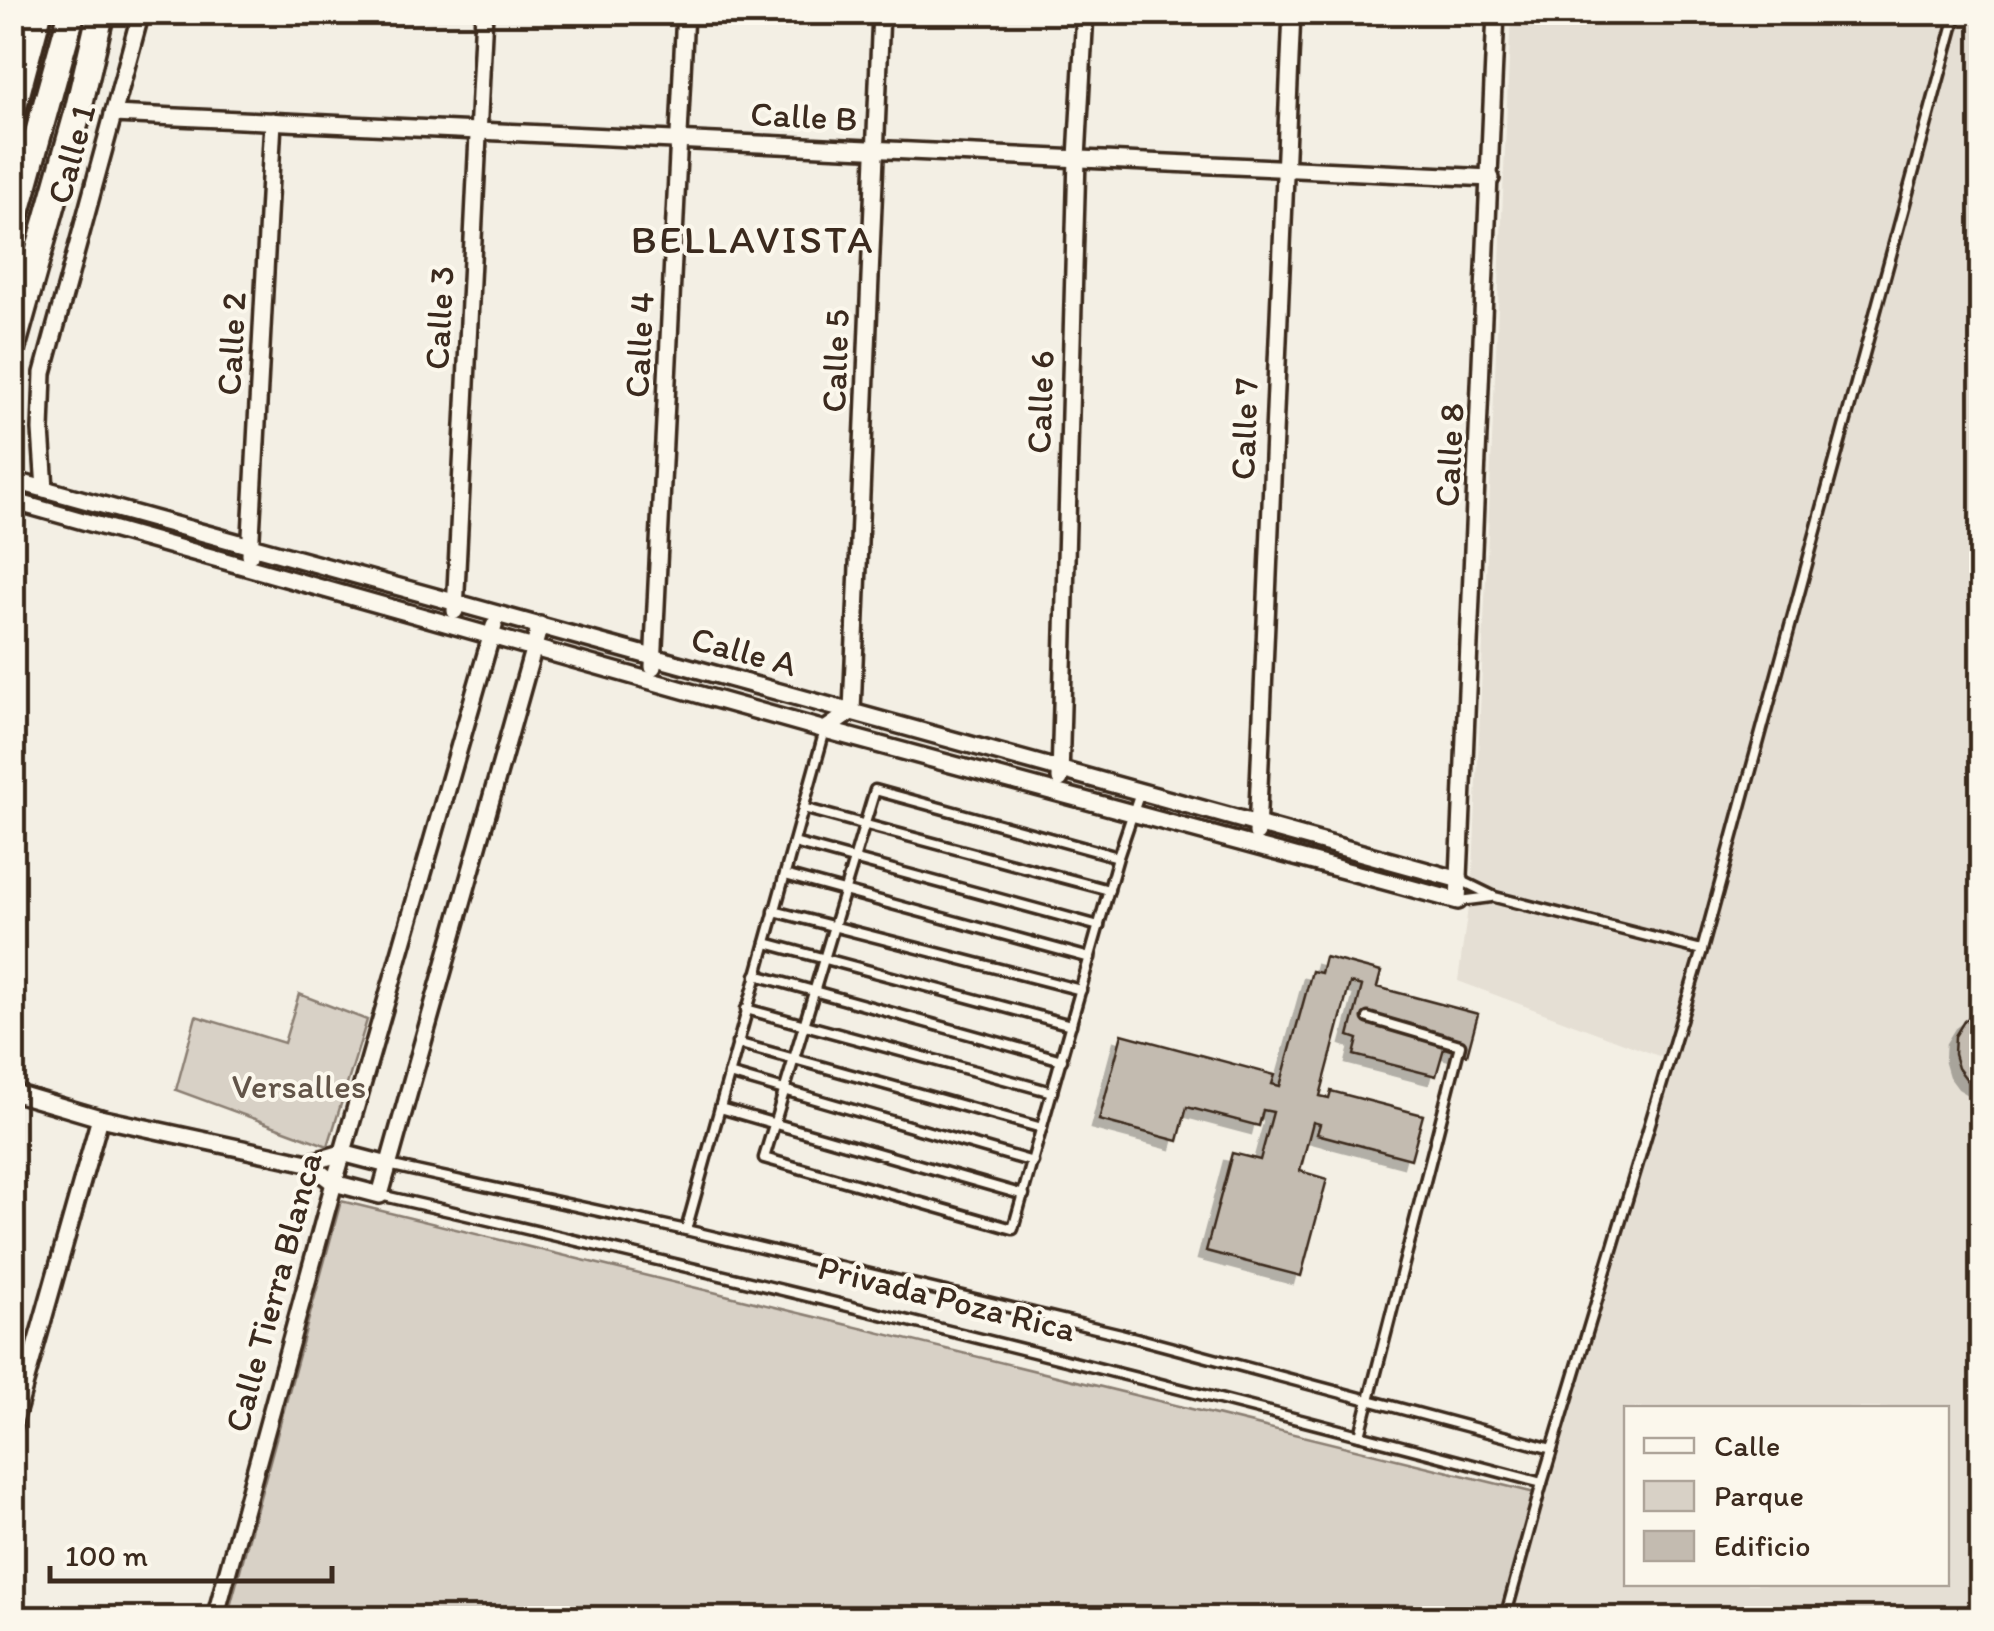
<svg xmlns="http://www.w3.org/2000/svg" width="1994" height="1631" viewBox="0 0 1994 1631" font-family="Itim,sans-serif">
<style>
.built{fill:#e5dfd4;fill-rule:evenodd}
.green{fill:#d8d1c6;stroke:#8a7e72;stroke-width:2.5}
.building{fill:#c3bbb0;stroke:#3b2a1e;stroke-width:2.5;filter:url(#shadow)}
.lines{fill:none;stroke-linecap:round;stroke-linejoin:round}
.lane-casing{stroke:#3b2a1e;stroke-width:15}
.street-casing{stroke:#3b2a1e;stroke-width:22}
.secondary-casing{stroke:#3b2a1e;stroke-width:30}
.primary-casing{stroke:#3b2a1e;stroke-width:32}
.lane{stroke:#fbf7ec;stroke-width:8}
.street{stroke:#fbf7ec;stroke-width:15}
.secondary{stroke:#fbf7ec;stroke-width:22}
.primary{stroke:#fbf7ec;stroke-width:25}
.labels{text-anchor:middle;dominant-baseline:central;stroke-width:8;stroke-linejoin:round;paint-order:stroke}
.street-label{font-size:35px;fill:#3b2a1e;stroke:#fbf7ec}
.park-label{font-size:35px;fill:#625448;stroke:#fbf7ec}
.quarter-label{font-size:40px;letter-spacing:2.5px;fill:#3b2a1e;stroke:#fbf7ec}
</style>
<defs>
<filter id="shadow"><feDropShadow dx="-8" dy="8" stdDeviation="0" flood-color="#0004"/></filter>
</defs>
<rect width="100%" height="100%" fill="#f3efe4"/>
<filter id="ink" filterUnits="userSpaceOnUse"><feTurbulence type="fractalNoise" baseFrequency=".01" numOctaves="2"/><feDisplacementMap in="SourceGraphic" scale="20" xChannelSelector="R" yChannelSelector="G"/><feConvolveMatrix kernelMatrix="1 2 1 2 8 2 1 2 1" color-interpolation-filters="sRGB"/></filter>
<g filter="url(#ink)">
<path class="built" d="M1511,13H1981V1618H1499L1664,1058L1458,981L1473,871ZM1626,1408H1946V1584H1626Z"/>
<g class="green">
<polygon points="299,994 367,1020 328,1146 176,1090 196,1016 284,1043"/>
<polygon points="341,1201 1535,1493 1499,1618 227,1618"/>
</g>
<g class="building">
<polygon points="1325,957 1381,972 1377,987 1478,1014 1467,1055 1444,1048 1436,1076 1354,1055 1358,1039 1349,1036 1362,986 1350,983 1320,1096 1329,1098 1331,1091 1423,1115 1411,1159 1317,1134 1320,1124 1313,1122 1300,1171 1327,1179 1301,1276 1206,1251 1232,1153 1260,1160 1273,1112 1263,1110 1259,1126 1187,1107 1178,1141 1099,1120 1122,1034 1275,1075 1272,1084 1280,1086 1312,971 1321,973"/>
<polygon points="1982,1008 1982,1089 1967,1080 1958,1068 1954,1054 1955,1036 1964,1021"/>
</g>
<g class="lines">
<defs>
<g id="lane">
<polyline points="803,808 1109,890"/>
<polyline points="794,843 1099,926"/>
<polyline points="1118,857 875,790 764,1158 1013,1229 1118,857 1140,792"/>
<polyline points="785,875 1090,958"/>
<polyline points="1460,880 1495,897 1702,950"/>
<polyline points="1460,901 1491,897"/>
<polyline points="774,911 1081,990"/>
<polyline points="766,943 1071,1025"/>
<polyline points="756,975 1062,1060"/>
<polyline points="746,1009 1052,1092"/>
<polyline points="737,1043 1042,1128"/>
<polyline points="729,1074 1033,1162"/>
<polyline points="720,1108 1024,1195"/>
<polyline points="388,1165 686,1230 1121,1334 1552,1449"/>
<path d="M380,1195C769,1284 1156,1381 1542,1483"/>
<polyline points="686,1230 825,730"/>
<polyline points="1360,1435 1460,1045 1368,1018"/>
<polyline points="1505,1618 1542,1483 1702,950 1957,12"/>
</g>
<g id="street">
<polyline points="113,114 1491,178"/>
<polyline points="12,480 1460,880"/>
<polyline points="45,489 41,430 43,373 141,12"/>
<polyline points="12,501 825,730 1458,901 1496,12"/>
<polyline points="250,555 273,121"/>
<polyline points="455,611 484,12"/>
<polyline points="653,667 685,12"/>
<polyline points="825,730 852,711 881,12"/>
<polyline points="1060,779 1077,158 1085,12"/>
<polyline points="1257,833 1292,12"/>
<polyline points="12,1092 100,1118 308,1163 334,1183 380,1195 540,625"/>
<polyline points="308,1163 342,1153 388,1165"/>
<polyline points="12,1429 100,1118"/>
<polyline points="215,1618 334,1183 494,626"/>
</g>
<polyline id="secondary" points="12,117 40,12"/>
<g id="primary">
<polyline points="12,229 72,12"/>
<polyline points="12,347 76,119 101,12"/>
</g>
</defs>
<use href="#lane" class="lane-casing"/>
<use href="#street" class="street-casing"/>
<use href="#secondary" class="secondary-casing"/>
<use href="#primary" class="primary-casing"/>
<use href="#lane" class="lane"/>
<use href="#street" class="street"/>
<use href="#secondary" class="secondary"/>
<use href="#primary" class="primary"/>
</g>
</g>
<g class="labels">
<g class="street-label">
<text transform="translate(804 116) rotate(3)">Calle B</text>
<text transform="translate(71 154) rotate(-75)">Calle 1</text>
<text transform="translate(439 318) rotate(-87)">Calle 3</text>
<text transform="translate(231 344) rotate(-87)">Calle 2</text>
<text transform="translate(639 345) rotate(-87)">Calle 4</text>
<text transform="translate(835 361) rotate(-88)">Calle 5</text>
<text transform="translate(1040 402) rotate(-88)">Calle 6</text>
<text transform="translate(1244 429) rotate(-88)">Calle 7</text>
<text transform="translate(1449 455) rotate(-87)">Calle 8</text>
<text transform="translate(744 651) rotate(15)">Calle A</text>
<text transform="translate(273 1292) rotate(-75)">Calle Tierra Blanca</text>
<text transform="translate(947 1298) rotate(14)">Privada Poza Rica</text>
</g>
<g class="park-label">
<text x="299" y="1086">Versalles</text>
</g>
<g class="quarter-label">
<text x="753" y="239">BELLAVISTA</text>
</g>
</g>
<rect width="1994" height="1631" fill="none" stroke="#fbf7ec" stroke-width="50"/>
<rect x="25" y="25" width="1944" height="1581" fill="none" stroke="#3b2a1e" stroke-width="4" filter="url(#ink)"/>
<rect x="1624" y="1406" width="325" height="180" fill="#fbf7ec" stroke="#aea59a" stroke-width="2.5"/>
<rect x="1644" y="1438" width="50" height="15" fill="#fbf7ec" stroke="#aea59a" stroke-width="2.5"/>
<text x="1714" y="1456" font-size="30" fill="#3b2a1e">Calle</text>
<rect x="1644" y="1481" width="50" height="30" fill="#d8d1c6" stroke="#aea59a" stroke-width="2.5"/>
<text x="1714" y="1506" font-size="30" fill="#3b2a1e">Parque</text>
<rect x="1644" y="1531" width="50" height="30" fill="#c3bbb0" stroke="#aea59a" stroke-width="2.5"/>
<text x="1714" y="1556" font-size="30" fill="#3b2a1e">Edificio</text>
<path d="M50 1566v15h282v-15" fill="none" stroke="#3b2a1e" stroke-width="5"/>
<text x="65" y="1566" font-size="30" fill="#3b2a1e" stroke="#fbf7ec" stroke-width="8" paint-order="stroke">100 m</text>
</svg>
